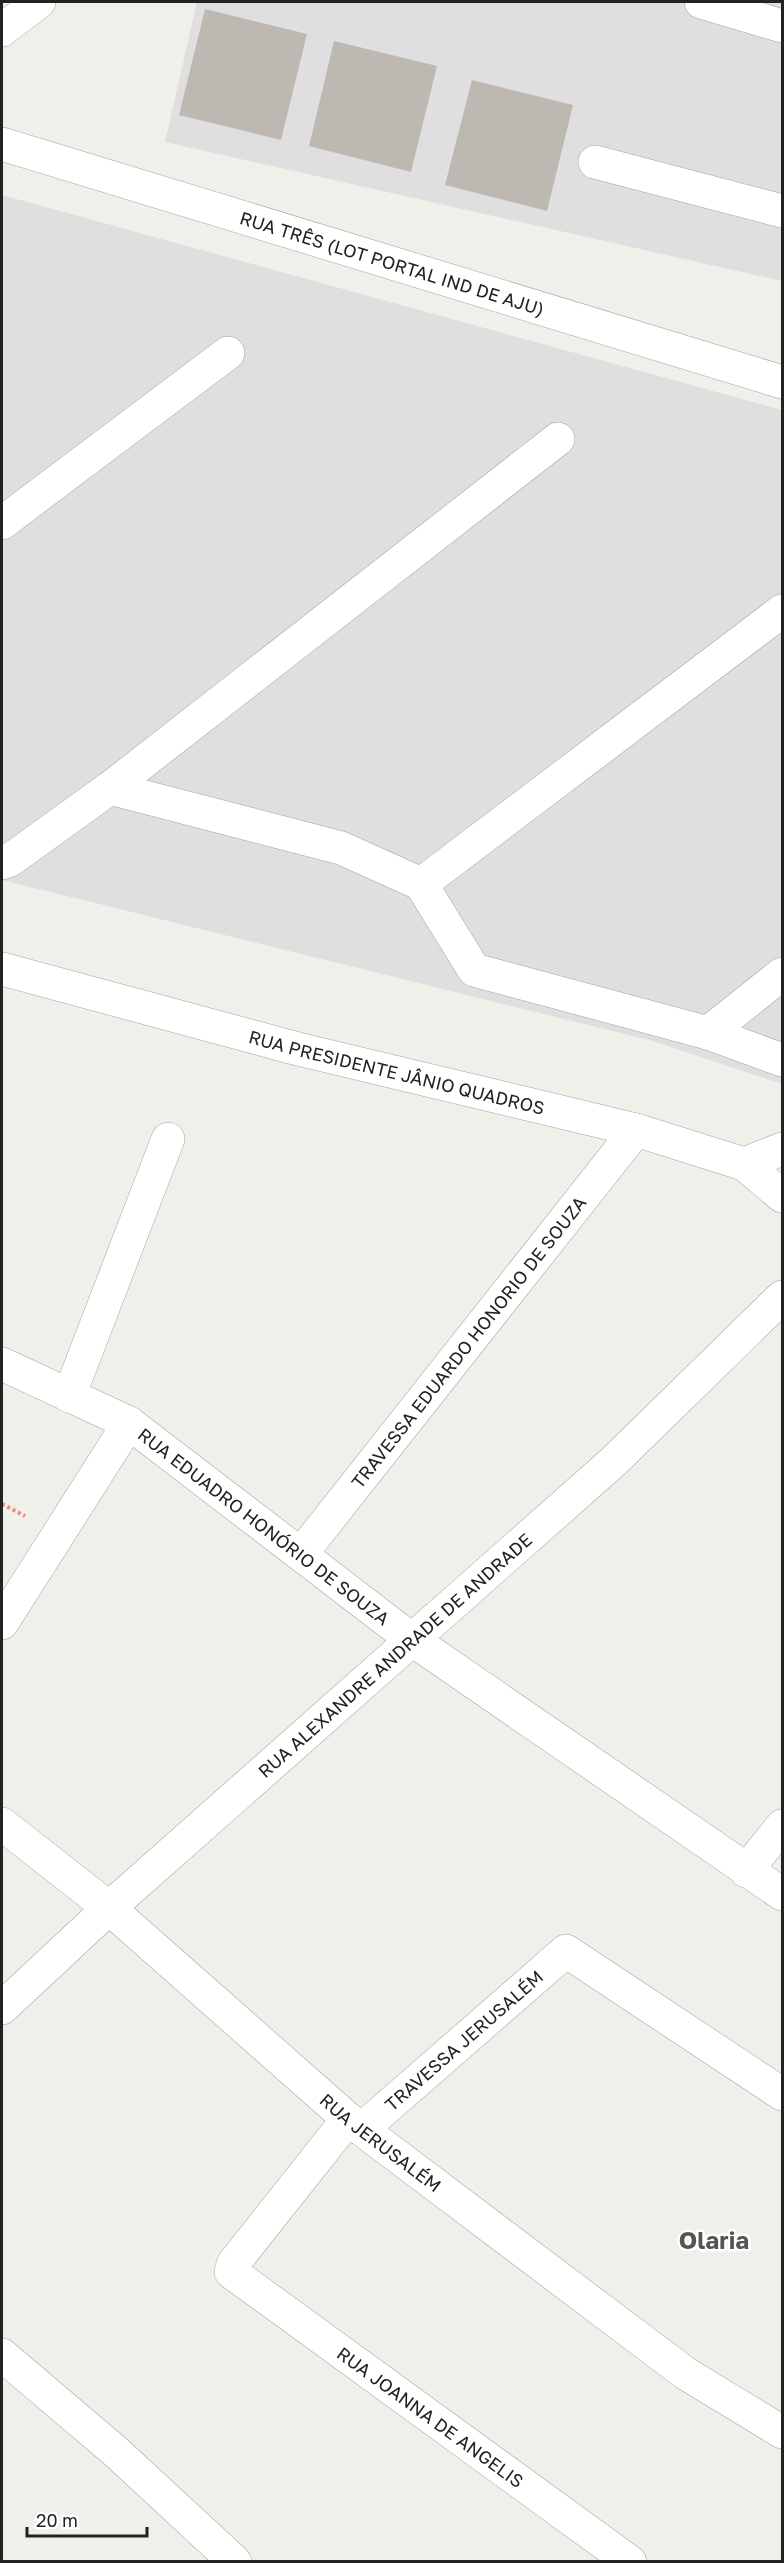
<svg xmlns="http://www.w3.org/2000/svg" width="784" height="2563" viewBox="0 0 784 2563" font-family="'Golos Text',sans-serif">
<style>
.residential{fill:#e0dfdf}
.building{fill:#beb8b3}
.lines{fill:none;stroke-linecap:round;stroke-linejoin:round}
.minor-casing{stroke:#a3a3a3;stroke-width:34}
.path{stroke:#eb8e81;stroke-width:4;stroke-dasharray:3 3;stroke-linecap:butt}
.minor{stroke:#fff;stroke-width:33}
.labels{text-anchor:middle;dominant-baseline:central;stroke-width:5;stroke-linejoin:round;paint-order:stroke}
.street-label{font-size:18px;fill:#222;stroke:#fff}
.district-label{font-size:24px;font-weight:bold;fill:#555;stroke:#fff}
</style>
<rect width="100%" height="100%" fill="#f1efea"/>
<g class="residential">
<polygon points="197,2 782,2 782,281 165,142"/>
<polygon points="2,195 782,410 782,1084 653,1041 2,880"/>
</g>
<g class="building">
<polygon points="205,9 307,34 281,140 179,115"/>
<polygon points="334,41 437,66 411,172 309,146"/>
<polygon points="472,80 573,105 547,211 445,185"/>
</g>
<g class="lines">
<defs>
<g id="minor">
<polyline points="701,2 782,26"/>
<polyline points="2,30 39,2"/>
<path id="s1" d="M2,144L782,382"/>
<polyline points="595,162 782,211"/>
<polyline points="2,523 228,353"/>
<polyline points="782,611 421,884 474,970 708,1033 782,1060"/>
<polyline points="110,788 558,439"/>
<polyline points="2,863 10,860 110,788 341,848 421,884"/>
<path id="s2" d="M2,969L298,1049L636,1130L744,1164L782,1196"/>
<polyline points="708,1033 782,974"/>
<polyline points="744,1164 782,1149"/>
<path id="s3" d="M2,1364L129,1423L411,1639L782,1894"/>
<polyline points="69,1396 168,1139"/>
<path id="s4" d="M301,1554L636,1130"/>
<polyline points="2,1623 129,1423"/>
<path id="s5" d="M2,1824L109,1908L348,2119L685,2373L782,2432"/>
<polyline points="746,1871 782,1826"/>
<path id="s6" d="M2,2008L109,1908L613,1462L782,1297"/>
<path id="s7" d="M348,2119L233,2264L231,2272L630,2562"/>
<path id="s8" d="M362,2129L566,1951L782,2094"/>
<polyline points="2,2355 115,2451 235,2562"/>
</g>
</defs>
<use href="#minor" class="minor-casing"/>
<polyline class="path" points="2,1504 25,1516"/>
<use href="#minor" class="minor"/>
</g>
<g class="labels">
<g class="street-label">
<text stroke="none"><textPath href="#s1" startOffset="408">RUA TRÊS (LOT PORTAL IND DE AJU)</textPath></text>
<text stroke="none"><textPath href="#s2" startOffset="408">RUA PRESIDENTE JÂNIO QUADROS</textPath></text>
<text stroke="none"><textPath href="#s4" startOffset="270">TRAVESSA EDUARDO HONORIO DE SOUZA</textPath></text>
<text stroke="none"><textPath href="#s3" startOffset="310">RUA EDUADRO HONÓRIO DE SOUZA</textPath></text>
<text stroke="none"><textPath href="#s6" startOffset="528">RUA ALEXANDRE ANDRADE DE ANDRADE</textPath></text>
<text stroke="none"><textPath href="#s8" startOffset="135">TRAVESSA JERUSALÉM</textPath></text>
<text stroke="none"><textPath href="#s5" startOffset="495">RUA JERUSALÉM</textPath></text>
<text stroke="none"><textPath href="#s7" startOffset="440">RUA JOANNA DE ANGELIS</textPath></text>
</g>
<g class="district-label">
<text x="714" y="2239">Olaria</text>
</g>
</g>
<rect width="784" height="2563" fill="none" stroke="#222222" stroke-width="6"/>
<path d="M27 2527v9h120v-9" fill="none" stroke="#222222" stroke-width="3"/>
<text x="36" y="2527" font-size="18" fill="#222222" stroke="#ffffff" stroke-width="4.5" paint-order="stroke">20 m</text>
</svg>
